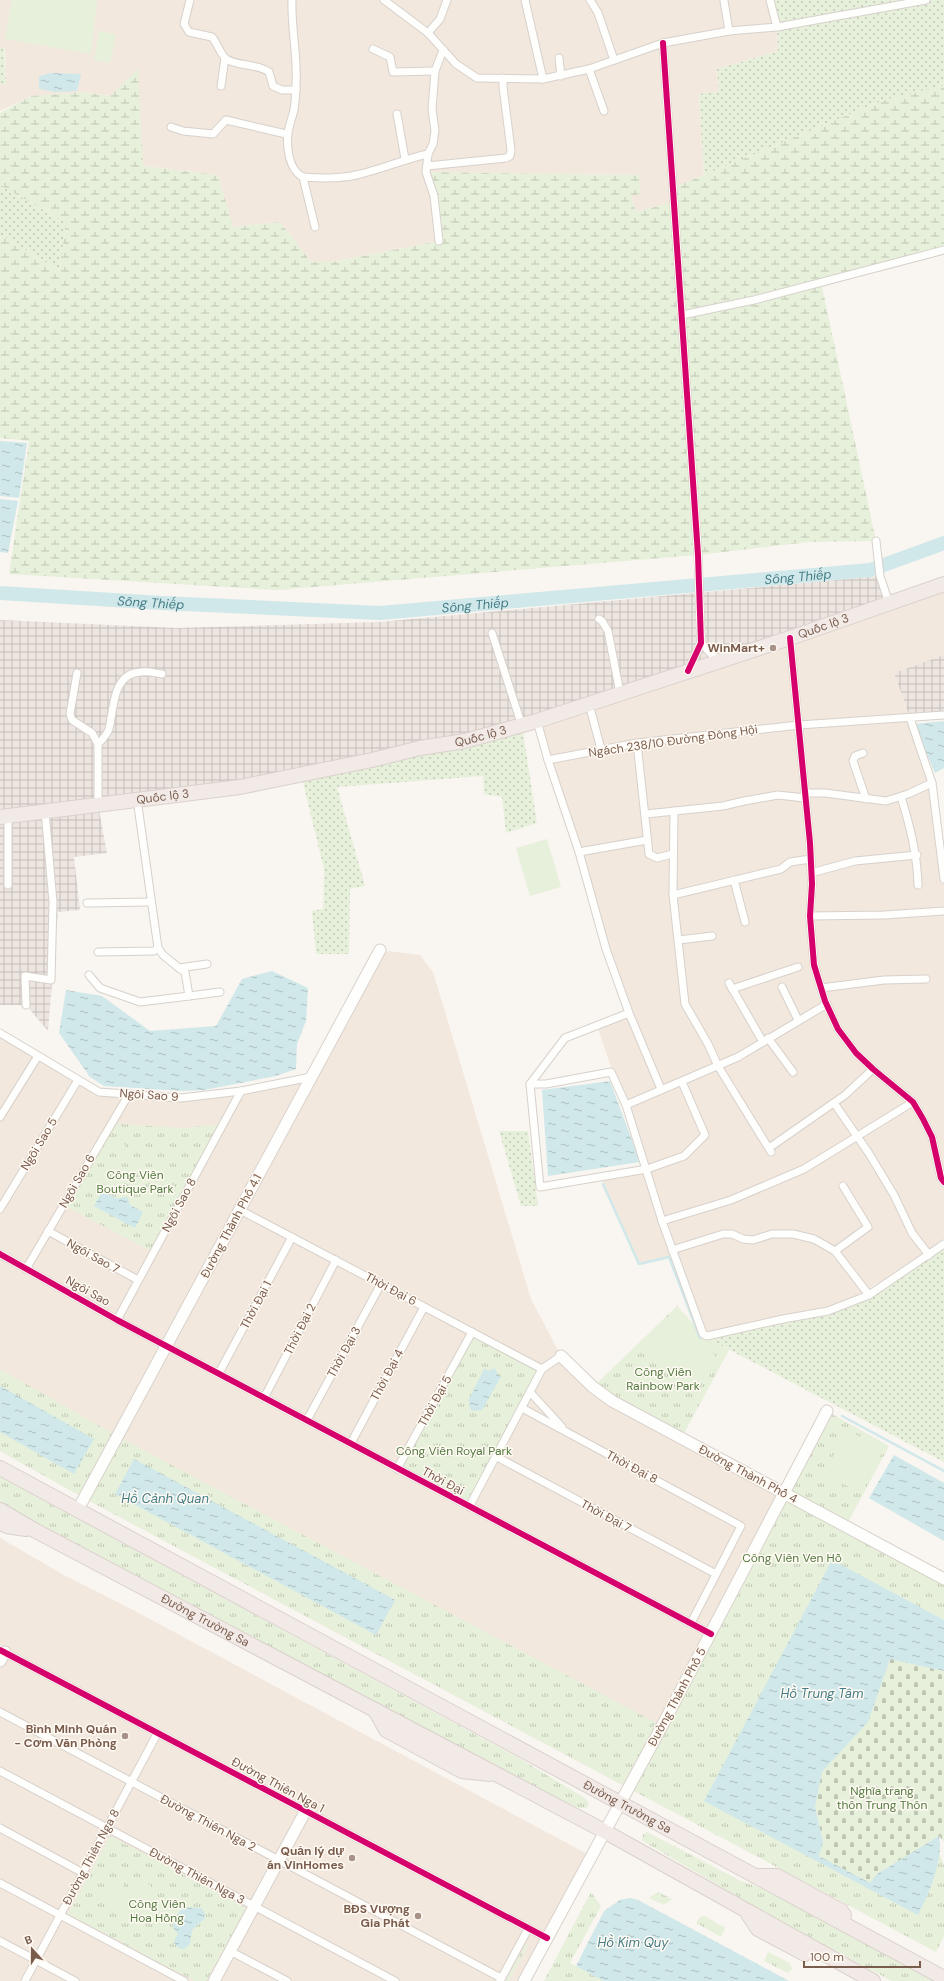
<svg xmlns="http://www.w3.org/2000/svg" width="944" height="1981" viewBox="0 0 944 1981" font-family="'DM Sans',sans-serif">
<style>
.residential{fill:#f2e8de}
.industrial{fill:url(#industrial-grid)}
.grass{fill:url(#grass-tufts)}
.wetland{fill:url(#wetland-marsh)}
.cemetery{fill:url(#cemetery-stones)}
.garden{fill:url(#garden-dots)}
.pitch{fill:#e7f0db}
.water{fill:url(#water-ripples)}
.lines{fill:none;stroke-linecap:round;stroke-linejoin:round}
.stream{stroke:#d0e8ea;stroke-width:2.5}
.river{stroke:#d0e8ea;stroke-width:14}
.street-casing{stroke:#d7d1cb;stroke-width:9}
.secondary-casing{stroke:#d9d2cb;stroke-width:13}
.highway-casing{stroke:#dad1cc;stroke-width:16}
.street{stroke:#fefefd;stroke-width:7}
.secondary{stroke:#fefefd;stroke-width:11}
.highway{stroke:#f2eae7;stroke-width:14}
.cycleway-casing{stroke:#fffaf3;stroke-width:8}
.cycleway{stroke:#d6006c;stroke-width:6}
.poi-dot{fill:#a69286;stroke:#fffaf3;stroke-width:1.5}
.labels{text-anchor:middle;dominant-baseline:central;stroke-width:3;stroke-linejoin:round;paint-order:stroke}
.street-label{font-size:12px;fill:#7a5c4d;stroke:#fffaf3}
.poi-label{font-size:12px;font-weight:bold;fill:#7a5c4d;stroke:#fffaf3;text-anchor:end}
.park-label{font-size:12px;fill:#537a41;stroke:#fffaf3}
.water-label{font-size:13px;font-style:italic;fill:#437c86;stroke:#fffaf3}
</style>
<defs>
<pattern id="industrial-grid" width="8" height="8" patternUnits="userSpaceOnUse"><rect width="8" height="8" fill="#ede5e0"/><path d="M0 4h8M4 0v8" fill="none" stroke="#c5bdb8"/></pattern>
<pattern id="grass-tufts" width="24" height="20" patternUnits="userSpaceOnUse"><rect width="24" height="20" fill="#e7f0db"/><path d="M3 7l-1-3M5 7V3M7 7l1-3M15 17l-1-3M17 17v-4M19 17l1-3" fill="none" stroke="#c0c6b4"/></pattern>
<pattern id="wetland-marsh" width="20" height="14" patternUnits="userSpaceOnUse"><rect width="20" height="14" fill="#e7f0db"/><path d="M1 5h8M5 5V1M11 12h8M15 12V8" fill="none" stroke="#c0c6b4"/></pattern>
<pattern id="cemetery-stones" width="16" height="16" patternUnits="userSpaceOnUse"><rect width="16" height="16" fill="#e7f0db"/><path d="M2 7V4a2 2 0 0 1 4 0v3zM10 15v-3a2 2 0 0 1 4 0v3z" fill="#c0c6b4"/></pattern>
<pattern id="garden-dots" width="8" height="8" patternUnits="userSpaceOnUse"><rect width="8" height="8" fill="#e7f0db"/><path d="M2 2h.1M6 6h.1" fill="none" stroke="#c0c6b4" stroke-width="1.8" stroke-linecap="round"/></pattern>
<pattern id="water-ripples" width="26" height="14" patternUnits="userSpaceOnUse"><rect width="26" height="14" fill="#d0e8ea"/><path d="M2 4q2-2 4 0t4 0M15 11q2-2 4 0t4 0" fill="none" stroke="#aebfc0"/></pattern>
</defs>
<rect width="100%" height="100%" fill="#f9f5f0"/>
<g class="residential">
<polygon points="0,0 770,0 777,27 778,51 717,69 719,93 699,94 704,175 673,188 674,202 636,212 631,196 639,175 427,172 439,241 332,262 311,262 280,222 233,227 218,175 143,166 110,96 85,92 31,96 0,111 0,84 6,83 5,49 0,47"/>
<polygon points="944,586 944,655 894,673 932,783 944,879 944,1243 929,1255 828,1311 702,1333 675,1257 639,1264 601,1177 646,1169 597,1026 628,1013 537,721"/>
<polygon points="380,950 420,955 433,972 531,1299 561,1356 593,1387 785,1493 628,1788 84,1498 0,1451 0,1033 99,1092 181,1098 311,1077"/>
<polygon points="0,1538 62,1574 133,1610 591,1856 524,1981 0,1981"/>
</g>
<g class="industrial">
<polygon points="880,576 889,603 465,741 98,805 107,853 74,857 80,910 58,912 48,1031 26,1005 0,1005 0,620 177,628 379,622"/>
<polygon points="944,655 944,715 910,718 894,673"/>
</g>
<g class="grass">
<polygon points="113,1122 121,1124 185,1128 223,1124 153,1252 63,1205"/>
<polygon points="677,1306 705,1337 729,1350 681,1439 593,1387"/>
<polygon points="472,1332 542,1369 469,1507 397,1469"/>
<polygon points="0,1369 117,1436 662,1726 827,1411 889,1446 846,1526 944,1579 944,1620 832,1561 944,1866 944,1936 936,1952 84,1498 0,1451"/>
<polygon points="0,1477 517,1757 585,1798 589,1803 587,1808 579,1808 562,1801 136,1577 0,1503"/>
<polygon points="647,1832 741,1881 761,1888 935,1981 892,1981 792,1928 648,1844 642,1840 643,1835"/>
<polygon points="110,1836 246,1908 206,1981 195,1981 68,1914"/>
<polygon points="591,1892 601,1906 570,1963 604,1981 544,1981"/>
<polygon points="658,1892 672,1899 664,1905 649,1898"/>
<polygon points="705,1916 725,1928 721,1937 696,1923 700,1917"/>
<polygon points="526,1944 528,1945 509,1981 505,1981"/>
<polygon points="768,1952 790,1963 792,1969 788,1973 764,1961"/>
</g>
<polygon class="wetland" points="138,69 143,166 218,175 233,227 280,222 311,262 332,262 439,241 426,172 639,175 640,194 631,196 636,212 674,202 673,188 881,101 944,85 944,249 821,282 876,541 809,542 698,555 277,590 9,574 29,441 0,438 0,234 59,270 66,223 0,185 0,113 31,96 85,92 110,96"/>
<polygon class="cemetery" points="890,1658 944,1671 944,1842 939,1836 878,1874 870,1883 818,1856 823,1842 815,1807 822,1772 868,1722"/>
<g class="garden">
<polygon points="770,0 944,0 944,85 881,101 704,175 699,94 719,92 717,69 778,51 777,27"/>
<polygon points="0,47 4,48 6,84 0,84"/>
<polygon points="0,185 66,223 59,270 0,234"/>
<polygon points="522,726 537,823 506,833 502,797 484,794 483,776 337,787 365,886 350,889 349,954 316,954 312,911 323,909 324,869 301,775"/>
<polygon points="499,1131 528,1131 538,1206 521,1206"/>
<polygon points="944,1242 944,1462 705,1337 828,1311 869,1295"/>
</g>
<g class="pitch">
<polygon points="12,0 97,0 91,54 5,39"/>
<polygon points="99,31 116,34 110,63 94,60"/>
<polygon points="547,839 561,887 530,896 516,848"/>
<polygon points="123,1141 128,1153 118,1158 112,1146"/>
<polygon points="675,1311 716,1357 687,1384 676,1372 673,1375 642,1341"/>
<polygon points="847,1430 884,1449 860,1493 824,1473"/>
<polygon points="144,1877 159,1898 124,1922 105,1895 122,1883 126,1890"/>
</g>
<g class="water">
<polygon points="51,73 81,74 77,91 56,92 39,89 39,76"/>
<polygon points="0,441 27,443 19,498 0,496"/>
<polygon points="0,499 18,501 8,553 0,552"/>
<polygon points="944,721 944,768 935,773 914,724"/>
<polygon points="272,971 308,988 306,1021 297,1044 296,1069 276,1076 204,1090 183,1091 104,1086 90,1077 59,1033 66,990 102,996 150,1031 216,1026 242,979"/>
<polygon points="610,1081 640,1162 548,1176 542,1090"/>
<polygon points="102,1191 118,1199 124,1197 128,1198 130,1205 143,1212 135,1228 94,1206"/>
<polygon points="494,1368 496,1370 497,1374 501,1377 482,1410 472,1411 469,1406 470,1403 468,1401 484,1369 489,1371"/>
<polygon points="0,1386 94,1439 74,1474 0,1432"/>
<polygon points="894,1455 944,1483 944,1541 869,1498"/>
<polygon points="134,1459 395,1600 376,1635 115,1494"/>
<path d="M832,1560L944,1620V1671L890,1659L868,1722L822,1772L815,1807L823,1842L819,1856L870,1883L877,1874L939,1836C944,1858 929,1894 918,1915L704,1801Z"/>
<polygon points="630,1898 638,1900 789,1981 604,1981 576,1966 604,1911 620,1900"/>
<path d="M182,1907L201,1908L204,1912L205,1918L192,1930L190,1944L184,1949C178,1949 176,1947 174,1941L178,1934L173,1927V1922Z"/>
</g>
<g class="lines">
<g class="stream">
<polyline points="603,1184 639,1264 669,1257 700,1338"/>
<polyline points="842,1416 944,1471"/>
</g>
<path class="river" id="s1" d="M0,593L162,603L380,613L870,570L944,543"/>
<defs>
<g id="street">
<path d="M190,0L184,24L189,32L212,37C217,43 221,55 226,59C240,67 256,63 269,72L273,86L282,90H296"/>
<path d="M292,0C291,29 298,57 296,86C296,93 295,102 294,110C290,125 286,133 288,149C289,159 293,172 303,177C321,178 339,179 356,175C380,170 404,159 428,154"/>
<polyline points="384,0 428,33 456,64 477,78 543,79 589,69 663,43 729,31 777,27 926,0"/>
<polyline points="525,0 543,79"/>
<polyline points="590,0 598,13 614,60"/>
<polyline points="770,0 777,27"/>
<polyline points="724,1 729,31"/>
<polyline points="428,33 440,19 447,0"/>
<polyline points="663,43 698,555 701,643 688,671"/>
<polyline points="373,49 390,57 393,72 435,71"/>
<polyline points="559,58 561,76"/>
<polyline points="589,69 604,111"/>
<polyline points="221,86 225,58"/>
<polyline points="397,114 405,159"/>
<polyline points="171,127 183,131 213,134 226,120 286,134"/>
<polyline points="427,166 506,158 510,156 511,150 503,87 503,78"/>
<polyline points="303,177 315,227"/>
<polyline points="439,241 434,196 426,172 428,154 433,144 435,131 432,109 435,71 443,50"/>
<polyline points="682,315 754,300 944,250"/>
<polyline points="876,541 880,576 889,603"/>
<polyline points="599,619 602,621 608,631 620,693"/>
<polyline points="492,633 522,726"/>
<polyline points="790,638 810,843 812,884 810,916 814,965 825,1001 838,1029 856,1053 873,1069 913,1102 923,1119 932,1137 941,1178 944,1182"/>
<polyline points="701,643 718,661"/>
<polyline points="77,673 70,714 72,720 92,733 98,744 98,804"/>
<polyline points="589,704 601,749"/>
<polyline points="910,718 932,783 944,879"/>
<polyline points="537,721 548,760 579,852 606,949 629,1013 661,1089"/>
<polyline points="637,743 649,854 657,858 673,854"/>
<path d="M98,744C103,739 107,735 109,729C114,709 112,673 141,672C148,671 155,673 162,674"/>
<polyline points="863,753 855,756 853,761 866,799"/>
<polyline points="548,760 637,743 799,725 944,715"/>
<polyline points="805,793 825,793 886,801 908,794 932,783"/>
<path d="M901,797C910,826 917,853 918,885"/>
<polyline points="137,799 158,948 163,955 179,968 207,964"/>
<polyline points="674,811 673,895 685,1004 708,1044 718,1066 771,1152"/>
<polyline points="646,814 723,806 744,801 778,795 805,798"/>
<polyline points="8,815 8,885"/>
<polyline points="579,852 647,840"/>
<polyline points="811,873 855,861 917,855"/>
<polyline points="734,880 745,922"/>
<polyline points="673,895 781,869 790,862 811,859"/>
<polyline points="87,903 151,902"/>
<polyline points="810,916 884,915 944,911"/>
<polyline points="679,940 712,936"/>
<polyline points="98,952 154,951 158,948"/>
<polyline points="89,975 100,988 140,1002 189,996 185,972 179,968"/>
<polyline points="729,983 763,1042"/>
<polyline points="782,987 798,1020"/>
<polyline points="821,988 884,980 926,979"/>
<polyline points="732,989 798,967"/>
<polyline points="189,996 220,992"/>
<polyline points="26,1005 25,976 51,980 53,902 45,811"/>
<polyline points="629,1013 565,1038 530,1084 540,1187 647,1169 684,1156 705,1135 682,1082"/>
<polyline points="0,1033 99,1092 181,1098 241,1091 311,1077"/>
<polyline points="768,1038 793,1072"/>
<polyline points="530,1084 546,1084 611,1072 626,1105 738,1057 827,1004"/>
<polyline points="834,1103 868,1152 894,1195 912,1233 929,1255"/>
<polyline points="626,1105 662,1221 703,1334 707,1336 783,1319 828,1311 869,1295"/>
<polyline points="0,1117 38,1056"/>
<polyline points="769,1148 845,1095 873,1069"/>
<polyline points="0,1209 78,1080"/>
<polyline points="240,1210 542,1369"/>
<polyline points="662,1221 731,1200 804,1169 913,1102"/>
<polyline points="48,1231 138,1280"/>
<polyline points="672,1250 723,1234 732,1234 743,1239 753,1240 772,1234 793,1234 814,1239 835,1251 869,1295 944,1244"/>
<polyline points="835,1251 868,1227 843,1186"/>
<polyline points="0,1254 117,1320 711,1634"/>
<polyline points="26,1269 129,1094"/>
<polyline points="117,1320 241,1091"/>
<polyline points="219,1373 292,1237"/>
<polyline points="530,1392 562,1427"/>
<polyline points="264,1398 336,1260"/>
<polyline points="522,1408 741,1526 691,1623"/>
<polyline points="307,1420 381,1284"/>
<polyline points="351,1443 424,1307"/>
<polyline points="497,1457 716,1574"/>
<polyline points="397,1469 472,1332"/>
<polyline points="469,1507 542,1369 561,1356"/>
<polyline points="2,1651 547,1938"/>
<polyline points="0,1712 501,1978"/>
<polyline points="0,1771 395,1981"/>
<polyline points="0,1828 83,1873"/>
<polyline points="0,1883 184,1981"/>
<polyline points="0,1941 75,1981"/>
<polyline points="230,1951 287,1981"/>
<polyline points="25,1981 157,1734"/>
<polyline points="500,1981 528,1929"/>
</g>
<g id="secondary">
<polyline points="561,1356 593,1387 612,1401 944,1579"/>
<polyline points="82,1502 380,950"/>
<polyline points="0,1661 5,1652"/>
<polyline points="214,1981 305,1812"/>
<polyline points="524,1981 662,1726 827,1411"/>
</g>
<g id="highway">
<path id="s2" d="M0,817L240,787L372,760L420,748L465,741L537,721L790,638L944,584"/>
<path id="s3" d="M0,1468L944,1978"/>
<path id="s4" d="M0,1510L36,1531L604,1831L873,1981"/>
<polyline points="0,1522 7,1526 26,1529"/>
<polyline points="375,1710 386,1730 462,1771 490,1774"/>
<polyline points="755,1876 777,1876 841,1911 844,1915"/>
<polyline points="748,1914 758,1929 805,1954"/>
</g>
</defs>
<use href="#street" class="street-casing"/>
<use href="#secondary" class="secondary-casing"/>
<use href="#highway" class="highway-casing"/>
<use href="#street" class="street"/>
<use href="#secondary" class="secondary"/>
<use href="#highway" class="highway"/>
<defs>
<g id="cycleway">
<polyline points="663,43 698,555 701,643 688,671"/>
<polyline points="790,638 810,843 812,884 810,916 814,965 825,1001 838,1029 856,1053 873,1069 913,1102 923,1119 932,1137 941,1178 944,1182"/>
<polyline points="0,1254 117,1320 711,1634"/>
<polyline points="0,1650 547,1938"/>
</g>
</defs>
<use href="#cycleway" class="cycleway-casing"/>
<use href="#cycleway" class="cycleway"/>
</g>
<g class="poi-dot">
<circle cx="773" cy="648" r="4"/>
<circle cx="125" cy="1736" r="4"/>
<circle cx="352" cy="1858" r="4"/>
<circle cx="418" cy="1916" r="4"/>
</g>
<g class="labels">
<g class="street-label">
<text stroke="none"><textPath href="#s2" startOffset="848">Quốc lộ 3</textPath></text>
<text stroke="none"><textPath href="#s2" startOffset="488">Quốc lộ 3</textPath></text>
<text transform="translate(673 741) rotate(-8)">Ngách 238/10 Đường Đông Hội</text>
<text stroke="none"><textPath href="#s2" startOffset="164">Quốc lộ 3</textPath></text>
<text transform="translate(149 1095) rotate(4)">Ngôi Sao 9</text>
<text transform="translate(39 1144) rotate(-59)">Ngôi Sao 5</text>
<text transform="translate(77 1181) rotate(-60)">Ngôi Sao 6</text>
<text transform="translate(179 1205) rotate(-62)">Ngôi Sao 8</text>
<text transform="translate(231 1226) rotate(-62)">Đường Thành Phố 4.1</text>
<text transform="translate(93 1256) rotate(29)">Ngôi Sao 7</text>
<text transform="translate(391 1289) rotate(28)">Thời Đại 6</text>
<text transform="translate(88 1291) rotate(29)">Ngôi Sao</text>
<text transform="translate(256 1305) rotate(-62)">Thời Đại 1</text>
<text transform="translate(300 1329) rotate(-63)">Thời Đại 2</text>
<text transform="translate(344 1352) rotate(-61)">Thời Đại 3</text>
<text transform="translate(387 1375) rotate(-62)">Thời Đại 4</text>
<text transform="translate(435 1401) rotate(-61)">Thời Đại 5</text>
<text transform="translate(632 1467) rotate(28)">Thời Đại 8</text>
<text transform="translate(748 1474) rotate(28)">Đường Thành Phố 4</text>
<text transform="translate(443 1481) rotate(28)">Thời Đại</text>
<text transform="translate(606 1516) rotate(28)">Thời Đại 7</text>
<text stroke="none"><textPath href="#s4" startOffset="233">Đường Trường Sa</textPath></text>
<text transform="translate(677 1697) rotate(-62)">Đường Thành Phố 5</text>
<text transform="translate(278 1785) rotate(28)">Đường Thiên Nga 1</text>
<text stroke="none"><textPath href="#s3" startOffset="713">Đường Trường Sa</textPath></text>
<text transform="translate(208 1823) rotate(28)">Đường Thiên Nga 2</text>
<text transform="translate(91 1857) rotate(-62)">Đường Thiên Nga 8</text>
<text transform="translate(197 1876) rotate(28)">Đường Thiên Nga 3</text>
</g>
<g class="poi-label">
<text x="765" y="648">WinMart+</text>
<text x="117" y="1729">Bình Minh Quán<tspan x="117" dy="14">- Cơm Văn Phòng</tspan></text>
<text x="344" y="1851">Quản lý dự<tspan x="344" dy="14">án VinHomes</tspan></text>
<text x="410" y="1909">BĐS Vượng<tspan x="410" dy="14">Gia Phát</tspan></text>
</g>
<g class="park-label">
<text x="135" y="1175">Công Viên<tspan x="135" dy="14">Boutique Park</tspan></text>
<text x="663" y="1372">Công Viên<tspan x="663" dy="14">Rainbow Park</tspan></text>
<text x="454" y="1451">Công Viên Royal Park</text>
<text x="792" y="1558">Công Viên Ven Hồ</text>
<text x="882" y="1791">Nghĩa trang<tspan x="882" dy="14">thôn Trung Thôn</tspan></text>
<text x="157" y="1904">Công Viên<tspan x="157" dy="14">Hoa Hồng</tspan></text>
</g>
<g class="water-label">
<text stroke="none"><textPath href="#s1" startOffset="800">Sông Thiếp</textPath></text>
<text stroke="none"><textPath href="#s1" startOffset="151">Sông Thiếp</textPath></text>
<text stroke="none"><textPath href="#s1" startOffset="476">Sông Thiếp</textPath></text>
<text x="165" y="1498">Hồ Cảnh Quan</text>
<text x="822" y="1693">Hồ Trung Tâm</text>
<text x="633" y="1942">Hồ Kim Quy</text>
</g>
</g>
<g transform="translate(32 1949) rotate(339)" stroke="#fffaf3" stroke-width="3" paint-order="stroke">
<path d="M0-3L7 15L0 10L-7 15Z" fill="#7a5c4d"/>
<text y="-6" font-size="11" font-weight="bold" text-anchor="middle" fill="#7a5c4d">B</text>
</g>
<path d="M804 1961v6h116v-6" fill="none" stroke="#7a5c4d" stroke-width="2"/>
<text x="810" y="1961" font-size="12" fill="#7a5c4d" stroke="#fffaf3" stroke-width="3" paint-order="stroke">100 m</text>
</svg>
